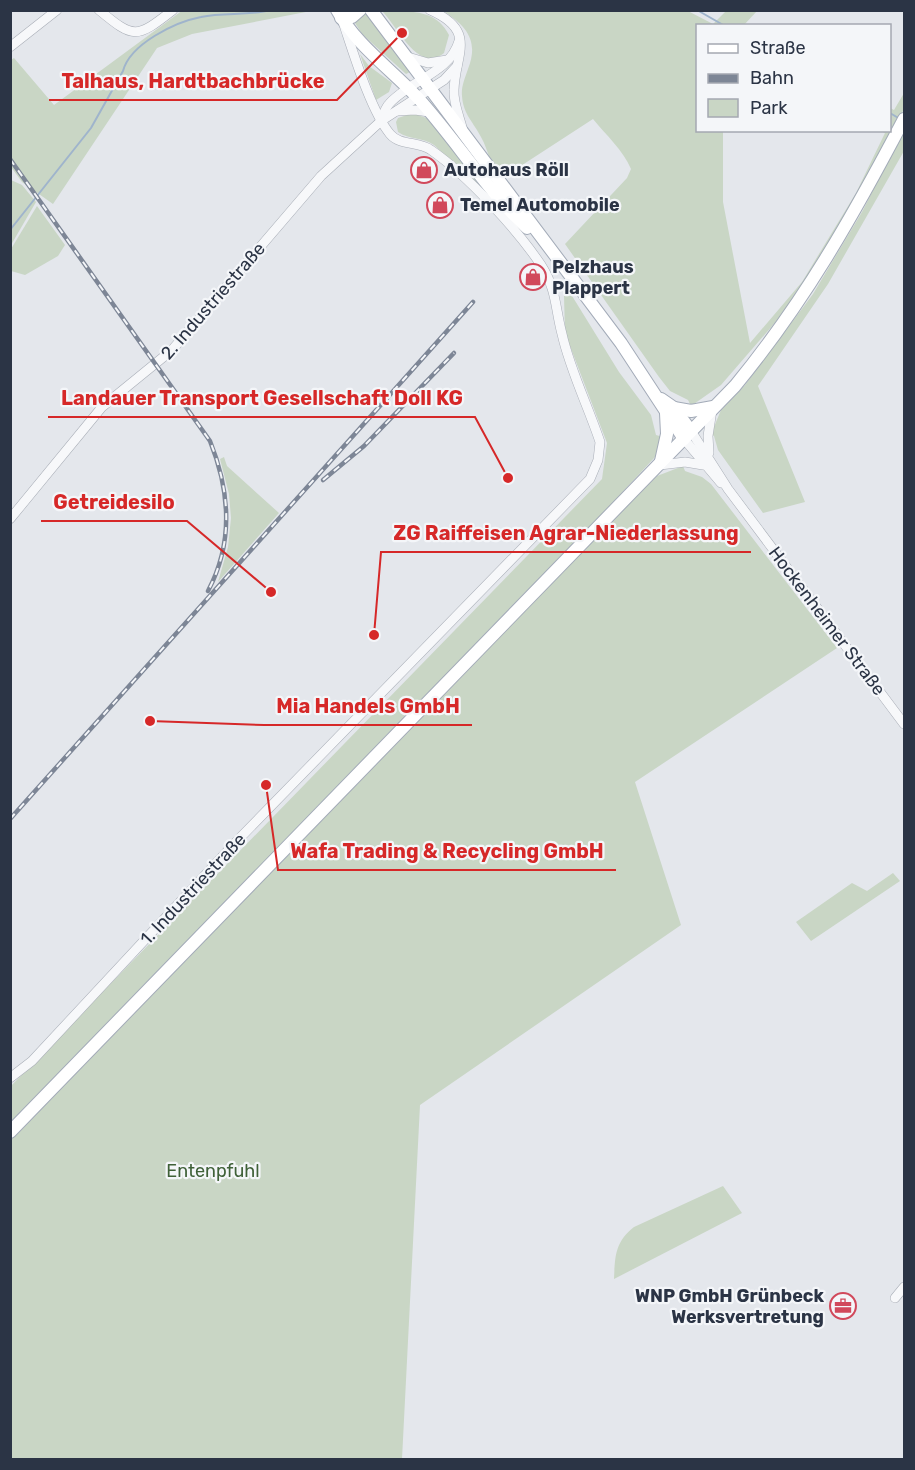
<svg xmlns="http://www.w3.org/2000/svg" width="915" height="1470" viewBox="0 0 915 1470" font-family="Rubik,sans-serif">
<style>
.green{fill:#c9d6c5}
.lines{fill:none;stroke-linecap:round;stroke-linejoin:round}
.stream{stroke:#9fb4cc;stroke-width:2}
.minor-casing{stroke:#a9aeb7;stroke-width:10}
.major-casing{stroke:#a3abb8;stroke-width:14}
.minor{stroke:#f7f8fa;stroke-width:9}
.major{stroke:#fff;stroke-width:12}
.rail-casing{stroke:#7d8696;stroke-width:4.5}
.rail{stroke:#f4f6f9;stroke-width:2;stroke-dasharray:7;stroke-linecap:butt}
.labels{text-anchor:middle;dominant-baseline:central;stroke-width:4.5;stroke-linejoin:round;paint-order:stroke}
.poi-label{font-size:18px;font-weight:bold;fill:#2b3445;stroke:#f4f6f9;text-anchor:start}
.street-label{font-size:18px;fill:#2b3445;stroke:#f4f6f9}
.park-label{font-size:18px;fill:#3f6138;stroke:#f4f6f9}
.leader{fill:none;stroke:#d62828;stroke-width:2}
.callout-dot{fill:#d62828;stroke:#f4f6f9;stroke-width:2}
.callout-label{font-size:20px;text-anchor:middle;font-weight:bold;fill:#d62828;stroke:#f4f6f9;stroke-width:4.5;stroke-linejoin:round;paint-order:stroke}
</style>
<rect width="100%" height="100%" fill="#e4e7ec"/>
<g class="green">
<polygon points="183,10 311,11 192,34 157,48 53,204 22,182 11,167 11,60 14,58 54,105"/>
<path d="M447,10H686L713,24L726,11H757L744,25L698,26V130L723,131V202L750,343L802,282L856,193L885,133L881,131L890,130V108L894,110L904,93V109L867,183L792,303L721,385L691,406L688,400L670,391L659,377L565,244L627,178L631,169C623,150 606,135 593,119L499,180C490,166 489,151 481,137C474,123 463,114 462,96C461,87 465,78 468,69C479,41 467,27 445,12Z"/>
<path d="M382,11C407,11 436,8 449,35L444,53C418,74 398,27 382,11Z"/>
<polygon points="365,12 368,14 410,72 406,74 362,34 355,23"/>
<polygon points="360,54 369,66 392,83 389,92 376,100"/>
<path d="M413,113L429,119L511,216L434,145C423,137 409,140 398,132L396,122L398,118Z"/>
<polygon points="904,129 904,151 828,284 758,386 805,502 763,513 718,450 714,436 711,434 721,410 745,385 813,294 862,212"/>
<polygon points="11,180 22,185 36,202 11,245"/>
<polygon points="37,206 65,245 58,256 25,275 11,271 11,249"/>
<polygon points="569,291 619,372 651,415 656,435 663,437 655,457 592,525 600,532 657,476 683,466 685,471 702,477 711,484 837,648 635,782 681,925 420,1105 402,1459 11,1459 10,1087 602,479 607,443 565,333 564,296"/>
<polygon points="224,457 227,466 279,513 218,582 228,547 231,518 229,494 220,459"/>
<polygon points="893,873 900,881 811,941 796,922 852,883 867,891"/>
<path d="M723,1186L742,1213L614,1279C615,1256 615,1242 634,1227Z"/>
</g>
<g class="lines">
<g class="stream">
<polyline points="697,10 725,26"/>
<polyline points="890,113 900,119"/>
<path d="M10,230L91,128L123,71C130,44 175,22 201,17C224,12 248,16 271,10"/>
</g>
<defs>
<g id="minor">
<path d="M99,10C134,39 136,39 173,10"/>
<path d="M430,10C478,31 455,54 454,90C453,103 460,118 463,131"/>
<polyline points="10,47 57,10"/>
<polyline points="408,57 428,63 447,60"/>
<polyline points="397,111 415,110 429,112"/>
<path d="M381,121C383,115 385,108 389,104C410,80 450,73 459,41"/>
<polyline points="691,431 728,489 904,724"/>
<polyline points="684,439 721,483"/>
<polyline points="709,453 708,436 712,410"/>
<polyline points="660,465 685,462 703,465"/>
<polyline points="10,519 102,407 172,350 321,176 381,121 444,80 457,66"/>
<path d="M10,1078L32,1061L234,844L590,479L598,460L600,442C588,406 570,370 562,334C555,308 557,290 541,265C517,229 467,175 431,150C419,141 400,146 390,134C371,111 354,55 344,25"/>
<polyline points="895,1298 904,1287"/>
</g>
<g id="major">
<path d="M337,10C356,45 391,69 418,98C456,140 486,189 527,228"/>
<polyline points="371,10 621,343 684,439"/>
<polyline points="341,18 352,17 360,10"/>
<polyline points="661,399 674,408 691,431"/>
<polyline points="674,408 691,411 713,407"/>
<polyline points="661,461 667,434 666,413"/>
<path d="M10,1132L735,386C805,301 853,216 904,119"/>
</g>
</defs>
<use href="#minor" class="minor-casing"/>
<use href="#major" class="major-casing"/>
<use href="#minor" class="minor"/>
<use href="#major" class="major"/>
<defs>
<g id="rail">
<path d="M10,159L210,441C230,491 234,542 208,591"/>
<polyline points="323,480 364,446 454,353"/>
<polyline points="10,819 473,302"/>
</g>
</defs>
<use href="#rail" class="rail-casing"/>
<use href="#rail" class="rail"/>
</g>
<defs>
<symbol id="shop-ring" viewBox="-11 -11 22 22"><circle r="9.5" fill="#f4f6f9" stroke="#d1495b" stroke-width="1.5"/><path d="M-5-2.5h2.3a2.7 3.5 0 0 1 5.4 0H5L5.5 6h-11ZM-1.5-2.5h3a1.5 2.3 0 0 0-3 0Z" fill="#d1495b"/></symbol>
<symbol id="office-ring" viewBox="-11 -11 22 22"><circle r="9.5" fill="#f4f6f9" stroke="#d1495b" stroke-width="1.5"/><path d="M-6-3h4V-5.5h4V-3h4V5H-6ZM-1-4.5V-3h2v-1.5ZM-6 0V1H6V0Z" fill="#d1495b"/></symbol>
</defs>
<g fill-rule="evenodd">
<use href="#shop-ring" x="409" y="155" width="30" height="30"/>
<use href="#shop-ring" x="425" y="190" width="30" height="30"/>
<use href="#shop-ring" x="518" y="262" width="30" height="30"/>
<use href="#office-ring" x="828" y="1291" width="30" height="30"/>
</g>
<g class="labels">
<g class="poi-label">
<text x="444" y="170">Autohaus Röll</text>
<text x="460" y="205">Temel Automobile</text>
<text x="552" y="267">Pelzhaus<tspan x="552" dy="21">Plappert</tspan></text>
<text x="824" y="1296" text-anchor="end">WNP GmbH Grünbeck<tspan x="824" dy="21">Werksvertretung</tspan></text>
</g>
<g class="street-label">
<text transform="translate(213 301) rotate(-49)">2. Industriestraße</text>
<text transform="translate(827 621) rotate(53)">Hockenheimer Straße</text>
<text transform="translate(193 889) rotate(-47)">1. Industriestraße</text>
</g>
<g class="park-label">
<text x="213" y="1171">Entenpfuhl</text>
</g>
</g>
<path class="leader" d="M402 33L337 100H49M508 478L475 417H48M271 592L187 521H41M374 635L381 552H751M150 721L264 725H472M266 785L278 870H616"/>
<g class="callout-dot">
<circle cx="402" cy="33" r="6"/>
<circle cx="508" cy="478" r="6"/>
<circle cx="271" cy="592" r="6"/>
<circle cx="374" cy="635" r="6"/>
<circle cx="150" cy="721" r="6"/>
<circle cx="266" cy="785" r="6"/>
</g>
<g class="callout-label">
<text x="193" y="88">Talhaus, Hardtbachbrücke</text>
<text x="262" y="405">Landauer Transport Gesellschaft Doll KG</text>
<text x="114" y="509">Getreidesilo</text>
<text x="566" y="540">ZG Raiffeisen Agrar-Niederlassung</text>
<text x="368" y="713">Mia Handels GmbH</text>
<text x="447" y="858">Wafa Trading &amp; Recycling GmbH</text>
</g>
<rect width="915" height="1470" fill="none" stroke="#2b3445" stroke-width="24"/>
<rect x="696" y="24" width="195" height="108" fill="#f4f6f9" stroke="#a4a8b1" stroke-width="1.5"/>
<rect x="708" y="44" width="30" height="9" fill="#ffffff" stroke="#a4a8b1" stroke-width="1.5"/>
<text x="750" y="54" font-size="18" fill="#2b3445">Straße</text>
<rect x="708" y="74" width="30" height="9" fill="#7d8696" stroke="#a4a8b1" stroke-width="1.5"/>
<text x="750" y="84" font-size="18" fill="#2b3445">Bahn</text>
<rect x="708" y="99" width="30" height="18" fill="#c9d6c5" stroke="#a4a8b1" stroke-width="1.5"/>
<text x="750" y="114" font-size="18" fill="#2b3445">Park</text>
</svg>
